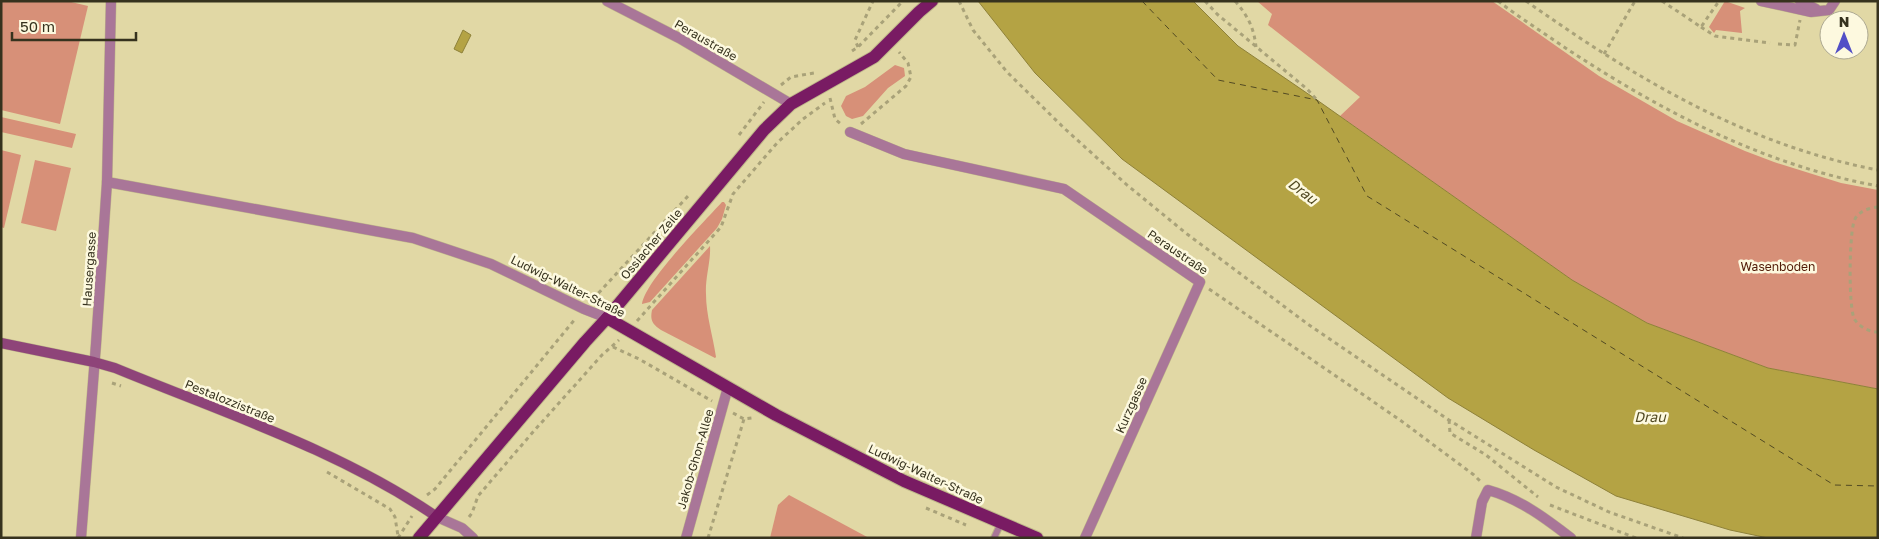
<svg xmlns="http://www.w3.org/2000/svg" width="1879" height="539" viewBox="0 0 1879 539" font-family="'Golos Text',sans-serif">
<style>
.green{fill:#d79078}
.water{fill:#b4a344;stroke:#8e8139}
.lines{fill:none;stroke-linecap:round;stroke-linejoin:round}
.ferry{stroke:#524a23;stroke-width:1;stroke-dasharray:6 5;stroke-linecap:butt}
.lane-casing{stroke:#bfb78a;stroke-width:8}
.street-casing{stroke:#bfb78a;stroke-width:11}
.secondary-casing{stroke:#bfb78a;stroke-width:11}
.primary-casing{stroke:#bfb78a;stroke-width:14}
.path{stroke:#a9a279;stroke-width:3;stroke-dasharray:4 4;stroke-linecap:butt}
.lane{stroke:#a97698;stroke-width:6}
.street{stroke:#a97698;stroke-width:10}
.secondary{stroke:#8e4479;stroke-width:10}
.primary{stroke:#791b63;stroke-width:12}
.labels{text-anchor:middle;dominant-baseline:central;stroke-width:5;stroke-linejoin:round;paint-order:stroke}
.street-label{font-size:12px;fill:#36321e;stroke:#fdf9df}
.park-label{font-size:12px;fill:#511a06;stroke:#fdf9df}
.water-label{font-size:14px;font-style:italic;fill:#524a23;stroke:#fdf9df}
</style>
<rect width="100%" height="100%" fill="#e1d8a5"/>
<g class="green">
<polygon points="1,1 67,1 88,6 60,124 1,110"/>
<polygon points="1257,1 1492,1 1599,76 1677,121 1745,151 1774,162 1841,183 1878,190 1878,389 1768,368 1647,323 1572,280 1340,116 1360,97 1268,25 1272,14"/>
<polygon points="1725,1 1745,8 1740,11 1742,33 1716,30 1714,33 1709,27"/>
<polygon points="895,65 904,68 905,76 888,88 863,116 852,119 846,116 841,106 846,96 865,87"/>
<polygon points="1,117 76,134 72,148 1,132"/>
<polygon points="1,150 21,155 4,228 1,227"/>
<polygon points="35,160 71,168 56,231 21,223"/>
<path d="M722,202H724L726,205L722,219L717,228L650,302L642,304C645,281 704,222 722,202Z"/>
<path d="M710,246C711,261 705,278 706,294C706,315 713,336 716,357L715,358L661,330C652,324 650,320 652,310Z"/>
<polygon points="789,495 869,538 770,538 778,505"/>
</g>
<g class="water">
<polygon points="978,1 1193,1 1238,46 1317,100 1572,280 1647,323 1768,368 1878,389 1878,538 1768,538 1730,530 1616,496 1534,450 1448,398 1122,159 1035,73"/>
<polygon points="463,30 471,35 462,53 454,49"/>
</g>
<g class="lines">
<polyline class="ferry" points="1142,1 1218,80 1317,100 1367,196 1834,485 1878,486"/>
<defs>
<polyline id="lane" points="994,538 1001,523"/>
<g id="street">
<polyline points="607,1 679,38 791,104"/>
<polyline points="1761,1 1811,12 1829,10 1835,1"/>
<polyline points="1800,1 1816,9"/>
<polyline points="850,132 904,154 1064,189 1200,282 1085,538"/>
<polyline points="107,182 413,238 491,264 584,309 607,318"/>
<polyline points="437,517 462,528 473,538"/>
<polyline points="81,538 96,344 107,182 111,1"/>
<polyline points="686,538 728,387"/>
<path d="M1476,538L1482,502L1488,490C1520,499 1545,518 1571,538"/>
</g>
<path id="secondary" d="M1,343L94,362L115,368C224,413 339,450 437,517"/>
<g id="primary">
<polyline points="607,318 776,415 904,481 1037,538"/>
<polyline points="419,538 585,342 607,318 764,130 791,104 874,57 919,12 932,1"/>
</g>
</defs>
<use href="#lane" class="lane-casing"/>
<use href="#street" class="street-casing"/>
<use href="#secondary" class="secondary-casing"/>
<use href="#primary" class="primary-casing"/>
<g class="path">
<polyline points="959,1 973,30 1007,72 1064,128 1127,185 1187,234 1309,325 1449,420 1556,487 1609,512 1683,538"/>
<polyline points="1205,1 1217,14 1307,89 1317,100"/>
<path d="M1235,1C1248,16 1254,28 1256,47"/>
<path d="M1498,1C1520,18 1544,33 1567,49C1663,112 1764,165 1878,186"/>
<path d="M1526,1C1635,78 1746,145 1878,170"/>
<polyline points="1662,1 1701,27 1719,1"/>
<polyline points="1701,27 1715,36 1770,43"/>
<polyline points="1778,44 1795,45 1800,20"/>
<polyline points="858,47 855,40 873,1"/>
<polyline points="852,51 858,47 903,1"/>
<polyline points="1604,54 1635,1"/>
<polyline points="781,85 791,77 814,73"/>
<polyline points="830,98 835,119 842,125"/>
<polyline points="861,124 906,86 911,77 908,63 899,52"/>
<polyline points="739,135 764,102"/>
<path d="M1878,207C1869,208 1859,211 1855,219C1849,229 1848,311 1855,320C1860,327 1869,332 1878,332"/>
<polyline points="1209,289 1400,420 1474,475 1481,482"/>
<polyline points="593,299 689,195"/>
<polyline points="637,321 721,227 733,194 777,143 803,119 825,103"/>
<polyline points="613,347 639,359 712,401"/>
<polyline points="112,383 121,386"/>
<polyline points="733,413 744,419 752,418"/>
<polyline points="1449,420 1450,433 1486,455 1538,497"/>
<polyline points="327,472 390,509 395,517 398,536"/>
<polyline points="427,495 435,489 576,318"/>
<polyline points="1550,505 1636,538"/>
<polyline points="926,508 966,525"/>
<polyline points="469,517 472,513 478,496 533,432 602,355 619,340"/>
<polyline points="398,538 412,516"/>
<polyline points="708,538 744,419"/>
</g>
<use href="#lane" class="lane"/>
<use href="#street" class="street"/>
<use href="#secondary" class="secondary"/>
<use href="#primary" class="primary"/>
</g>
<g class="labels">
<g class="street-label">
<text transform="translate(706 40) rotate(30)">Peraustraße</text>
<text transform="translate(651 244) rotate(-50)">Ossiacher Zeile</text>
<text transform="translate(1178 252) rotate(34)">Peraustraße</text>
<text transform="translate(89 269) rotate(-86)">Hausergasse</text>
<text transform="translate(568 286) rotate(26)">Ludwig-Walter-Straße</text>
<text transform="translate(230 401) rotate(22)">Pestalozzistraße</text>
<text transform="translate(1131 405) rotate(-66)">Kurzgasse</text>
<text transform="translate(695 459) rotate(-74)">Jakob-Ghon-Allee</text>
<text transform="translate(926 474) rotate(25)">Ludwig-Walter-Straße</text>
</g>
<g class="park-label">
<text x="1778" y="266">Wasenboden</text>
</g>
<g class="water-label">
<text transform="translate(1303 191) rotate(37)">Drau</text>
<text x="1650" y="416">Drau</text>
</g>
</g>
<rect width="1879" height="539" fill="none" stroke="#36321e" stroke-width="5"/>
<g transform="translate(1844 35)"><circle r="24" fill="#fdf9df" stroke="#ada992"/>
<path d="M0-4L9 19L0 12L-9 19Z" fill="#524fc6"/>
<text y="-8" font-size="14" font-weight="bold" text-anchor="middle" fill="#36321e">N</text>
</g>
<path d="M12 32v8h124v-8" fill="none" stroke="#36321e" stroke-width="2.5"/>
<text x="20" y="32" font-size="15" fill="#36321e" stroke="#fdf9df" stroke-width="4" paint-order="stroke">50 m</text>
</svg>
